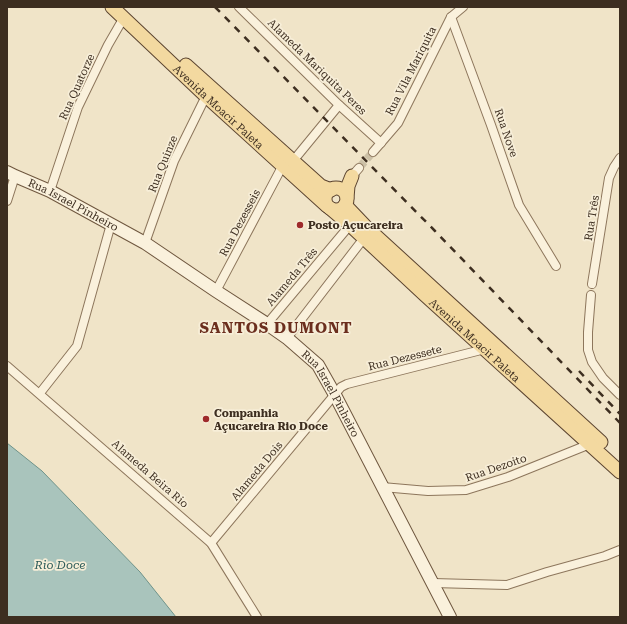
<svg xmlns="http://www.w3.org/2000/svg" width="627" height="624" viewBox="0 0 627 624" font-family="'Roboto Serif',serif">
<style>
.water{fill:#a9c4bc;stroke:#6f938a}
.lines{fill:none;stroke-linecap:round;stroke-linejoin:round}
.street-tunnel{stroke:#ccc0a6;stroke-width:8;stroke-dasharray:8 4;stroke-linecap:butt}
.street-casing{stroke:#8d765c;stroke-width:10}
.secondary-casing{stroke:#6f573f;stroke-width:14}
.primary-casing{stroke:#5b4430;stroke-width:15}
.street{stroke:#faf1dc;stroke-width:8}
.secondary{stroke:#faf1dc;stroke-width:12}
.primary{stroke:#f3d9a0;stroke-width:13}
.rail{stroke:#3d2e20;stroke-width:2.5;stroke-dasharray:7 7;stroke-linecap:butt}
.poi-dot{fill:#9e2a2b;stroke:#f7eed8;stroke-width:1.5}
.labels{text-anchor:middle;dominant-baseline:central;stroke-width:3.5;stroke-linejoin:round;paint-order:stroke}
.street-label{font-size:11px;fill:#3d2e20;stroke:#f7eed8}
.poi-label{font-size:11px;font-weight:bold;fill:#3d2e20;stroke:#f7eed8;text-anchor:start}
.water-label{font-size:12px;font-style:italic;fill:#2f5d5a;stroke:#f7eed8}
.district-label{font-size:15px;font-weight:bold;letter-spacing:1px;fill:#6b2e1e;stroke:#f7eed8}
</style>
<rect width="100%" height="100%" fill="#f0e4c8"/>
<polygon class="water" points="7,443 42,471 140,572 176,617 7,617"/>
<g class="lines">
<polyline class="street-tunnel" points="359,168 373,152"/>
<defs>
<g id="street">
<polyline points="239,7 339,105 381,143"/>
<polyline points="451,17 491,125 519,205 556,266"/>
<polyline points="373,152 398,123 451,17 463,7"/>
<polyline points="293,161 339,105"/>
<polyline points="352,176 359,168"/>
<polyline points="50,191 78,107 108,45 123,19"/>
<polyline points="7,201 15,176"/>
<polyline points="145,243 174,161 206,96"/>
<polyline points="592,284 609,178 614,167 620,158"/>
<polyline points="216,291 283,165"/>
<polyline points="591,295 588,332 588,350 592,362 603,378 620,395"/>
<polyline points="267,324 350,225"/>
<polyline points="287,338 364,238"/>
<polyline points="7,366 211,543 257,617"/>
<polyline points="40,393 77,346 111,224"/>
<polyline points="382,487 428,491 466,490 508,477 590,444"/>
<polyline points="211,543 341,387 347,384 485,349"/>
<polyline points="433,583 507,585 547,572 605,556 620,550"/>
</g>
<g id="secondary">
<path id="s1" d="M7,172L15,176L50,191L145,243L216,291L267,324L287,338L318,365L335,395L450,617"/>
</g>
<g id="primary">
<path id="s2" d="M112,7L206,96L327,206"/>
<polyline points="186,65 321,186 331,190"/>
<circle cx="336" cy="199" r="11"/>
<polyline points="347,198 348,186 352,176"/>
<polyline points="345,205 365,226 601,442"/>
<path id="s3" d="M330,208L350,225L425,295L620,472"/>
</g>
</defs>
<use href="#street" class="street-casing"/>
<use href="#secondary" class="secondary-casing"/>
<use href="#primary" class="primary-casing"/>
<use href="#street" class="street"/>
<use href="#secondary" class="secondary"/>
<use href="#primary" class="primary"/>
<g class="rail">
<polyline points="215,7 435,231 620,423"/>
<polyline points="579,371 620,414"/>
</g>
</g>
<g class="poi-dot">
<circle cx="300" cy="225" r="4"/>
<circle cx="206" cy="419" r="4"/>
</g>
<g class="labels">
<g class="street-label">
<text transform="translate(317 67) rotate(44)">Alameda Mariquita Peres</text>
<text transform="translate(411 71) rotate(-63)">Rua Vila Mariquita</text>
<text transform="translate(77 87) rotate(-66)">Rua Quatorze</text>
<text stroke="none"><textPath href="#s2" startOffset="146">Avenida Moacir Paleta</textPath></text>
<text transform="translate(506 133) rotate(71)">Rua Nove</text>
<text transform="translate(163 164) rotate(-68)">Rua Quinze</text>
<text stroke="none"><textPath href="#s1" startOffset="74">Rua Israel Pinheiro</textPath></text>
<text transform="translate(592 218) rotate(-81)">Rua Três</text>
<text transform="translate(240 223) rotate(-62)">Rua Dezesseis</text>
<text transform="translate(292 277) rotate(-50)">Alameda Três</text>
<text stroke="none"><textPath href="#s3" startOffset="196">Avenida Moacir Paleta</textPath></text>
<text transform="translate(405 358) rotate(-14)">Rua Dezessete</text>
<text stroke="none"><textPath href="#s1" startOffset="398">Rua Israel Pinheiro</textPath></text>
<text transform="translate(496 468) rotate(-19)">Rua Dezoito</text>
<text transform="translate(257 471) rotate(-50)">Alameda Dois</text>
<text transform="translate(150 474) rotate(41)">Alameda Beira Rio</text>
</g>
<g class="poi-label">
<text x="308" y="225">Posto Açucareira</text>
<text x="214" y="413">Companhia<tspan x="214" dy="13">Açucareira Rio Doce</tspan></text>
</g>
<g class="water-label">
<text x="60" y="565">Rio Doce</text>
</g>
<g class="district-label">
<text x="276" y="328">SANTOS DUMONT</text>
</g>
</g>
<rect width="627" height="624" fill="none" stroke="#3d2e20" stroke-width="16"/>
</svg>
